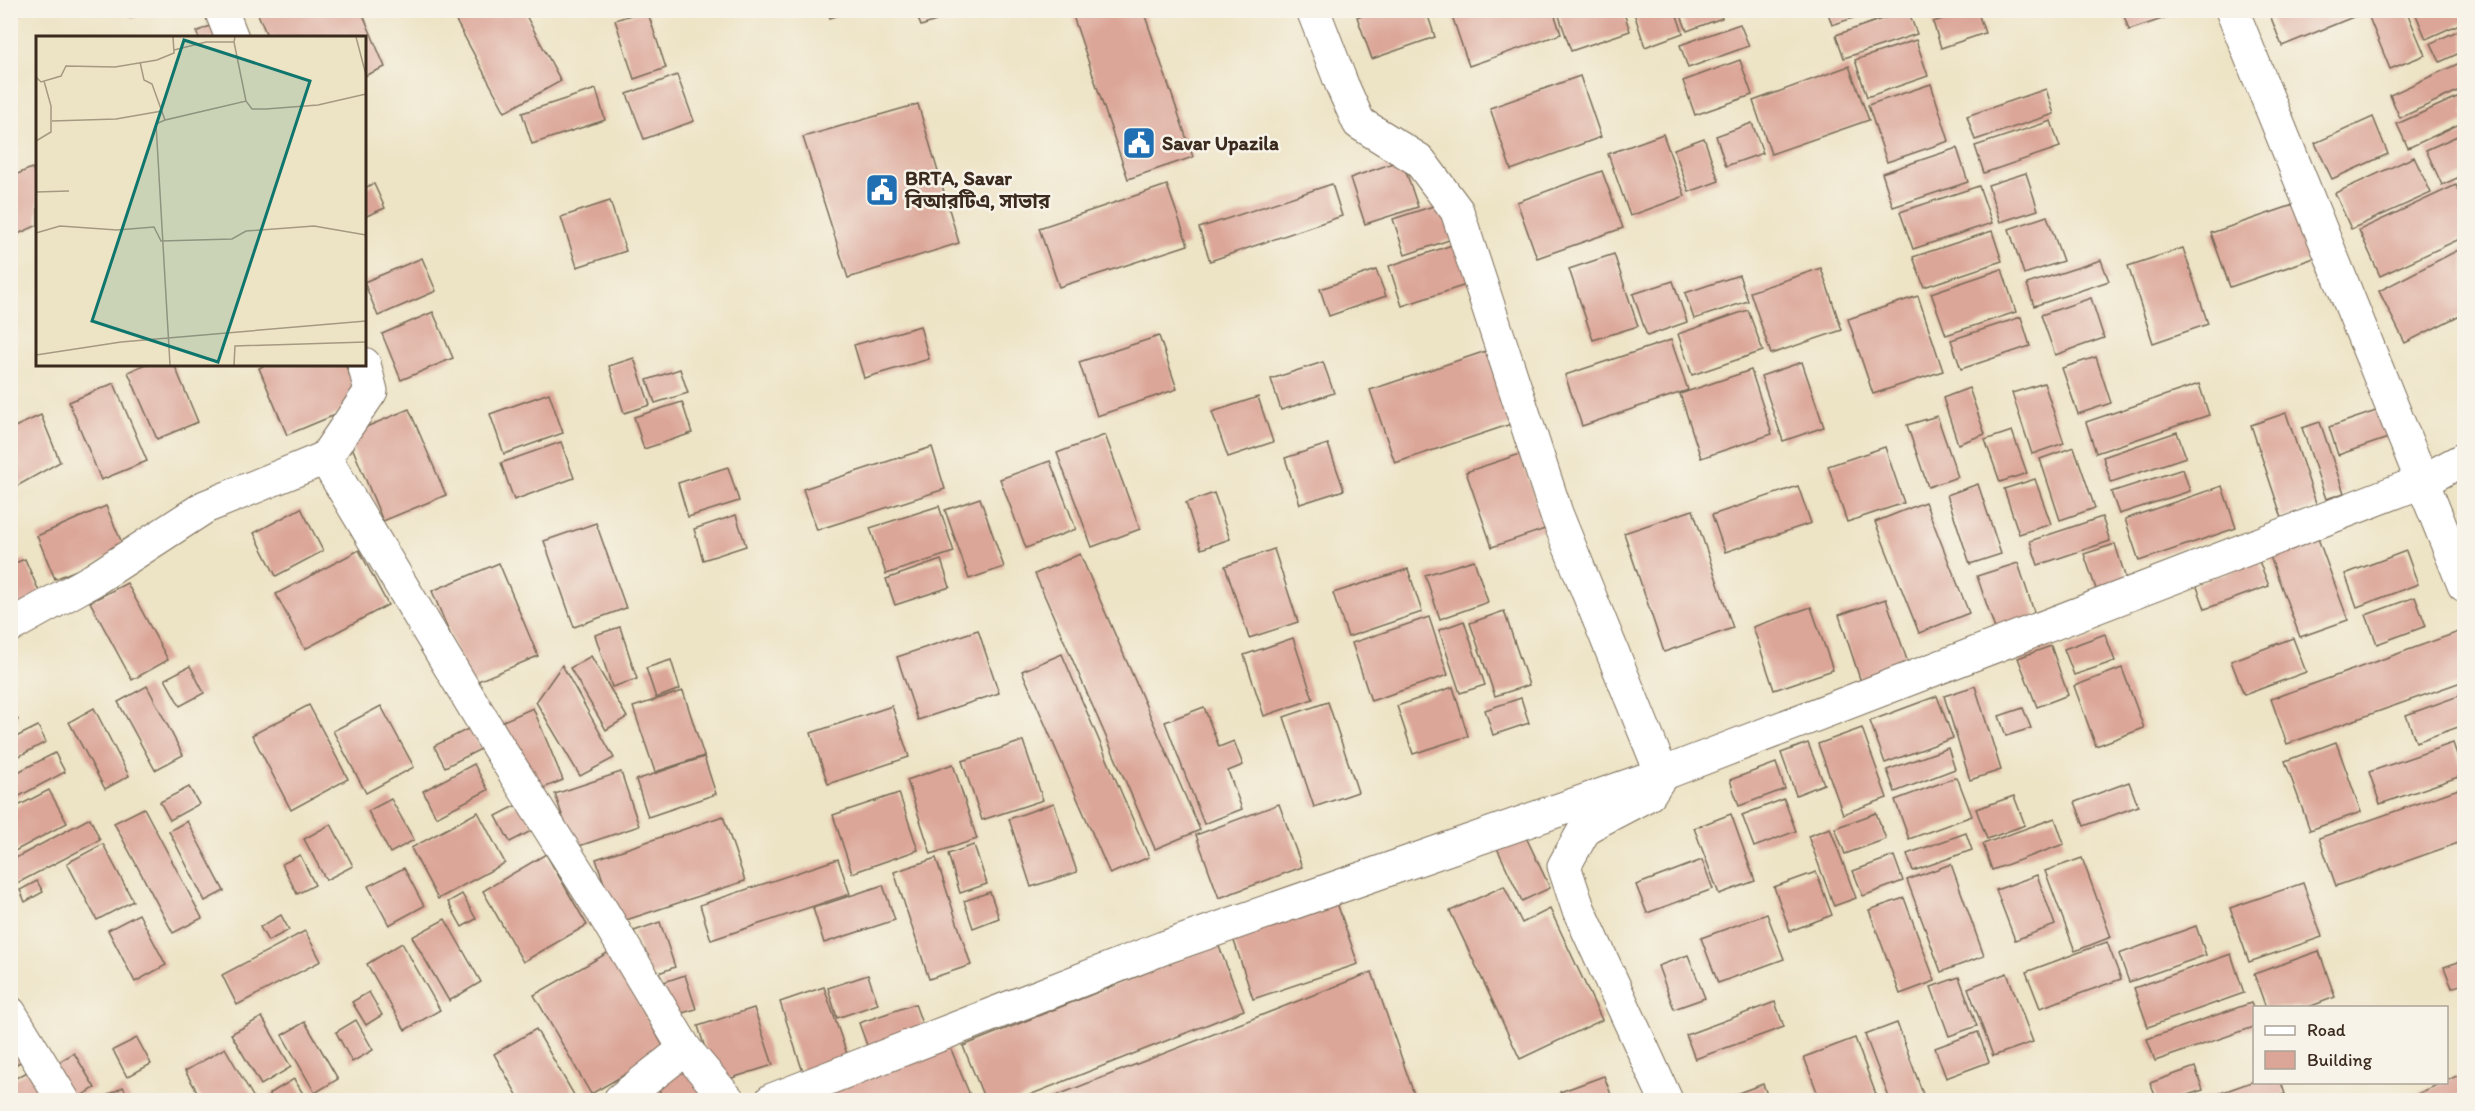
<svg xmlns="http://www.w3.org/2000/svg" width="2475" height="1111" viewBox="0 0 2475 1111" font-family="Itim,'Noto Sans Bengali',sans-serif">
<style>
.building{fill:#dba698}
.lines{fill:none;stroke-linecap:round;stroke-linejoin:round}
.minor-casing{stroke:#796b58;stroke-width:35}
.minor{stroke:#fff;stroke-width:33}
.labels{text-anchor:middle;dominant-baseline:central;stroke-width:5;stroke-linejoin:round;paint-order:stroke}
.poi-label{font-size:20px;font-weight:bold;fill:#3b2a1e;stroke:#f7f3e8;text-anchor:start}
.inset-road{fill:none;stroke:#a69982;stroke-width:1.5}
.view{fill:#0f766e;fill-opacity:0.15;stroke:#0f766e;stroke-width:3}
.inset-edge{fill:none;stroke:#3b2a1e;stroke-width:3}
</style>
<rect width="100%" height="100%" fill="#f7f3e8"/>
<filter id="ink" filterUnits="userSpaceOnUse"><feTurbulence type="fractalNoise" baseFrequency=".0167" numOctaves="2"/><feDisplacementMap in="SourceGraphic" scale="12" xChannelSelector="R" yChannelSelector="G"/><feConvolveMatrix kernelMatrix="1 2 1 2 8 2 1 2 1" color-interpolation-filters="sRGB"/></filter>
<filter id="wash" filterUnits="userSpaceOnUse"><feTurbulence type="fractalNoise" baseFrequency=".008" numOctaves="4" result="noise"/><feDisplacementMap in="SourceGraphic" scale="24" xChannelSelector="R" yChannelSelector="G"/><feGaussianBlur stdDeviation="1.35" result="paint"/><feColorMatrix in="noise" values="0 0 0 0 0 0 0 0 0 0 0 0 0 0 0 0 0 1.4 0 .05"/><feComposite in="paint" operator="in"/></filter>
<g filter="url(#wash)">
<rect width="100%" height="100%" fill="#ede3c5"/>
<g id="blocks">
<g class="building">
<polygon points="10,10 27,10 27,11 10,17"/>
<polygon points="128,10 150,10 131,18"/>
<polygon points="266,10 361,10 385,67 364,76 364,38 268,38 258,14"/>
<polygon points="466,10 523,10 561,81 505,112 454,17"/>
<polygon points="647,10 666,68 634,79 615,20"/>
<polygon points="827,10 851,10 851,11 830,18"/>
<polygon points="915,10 966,10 966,11 921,26"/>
<polygon points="1071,10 1143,10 1193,157 1128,179"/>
<polygon points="1377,10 1426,10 1435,37 1372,59 1357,17"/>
<polygon points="1450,10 1553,10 1561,34 1469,66"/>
<polygon points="1557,10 1623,10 1630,31 1571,51"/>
<polygon points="1633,10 1675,10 1683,33 1645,47"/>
<polygon points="1679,10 1719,10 1722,18 1687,31"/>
<polygon points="1827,10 1874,10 1874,11 1832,25"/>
<polygon points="1908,10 1917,34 1844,58 1836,35"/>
<polygon points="1970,10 1977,10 1985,33 1941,48 1933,22"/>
<polygon points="2122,10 2186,10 2186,11 2129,30"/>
<polygon points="2268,10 2356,10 2358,15 2282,46"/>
<polygon points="2366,10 2406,10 2425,55 2390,69"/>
<polygon points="2414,10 2464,10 2464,22 2426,39"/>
<polygon points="214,24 220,38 199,38 196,32"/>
<polygon points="1740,24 1749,46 1688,68 1680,45"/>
<polygon points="2464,28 2464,51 2440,62 2431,43"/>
<polygon points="1916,40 1928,76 1867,97 1855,60"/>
<polygon points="1740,60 1752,95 1695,115 1683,81"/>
<polygon points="2464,61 2464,88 2400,118 2390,95"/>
<polygon points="1849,66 1869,120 1771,154 1753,101"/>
<polygon points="677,75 694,121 644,139 627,94"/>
<polygon points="1580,76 1601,137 1511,170 1490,108"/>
<polygon points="1931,84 1949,141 1887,162 1868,105"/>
<polygon points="596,89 605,120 532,144 522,113"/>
<polygon points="2046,89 2054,114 1975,140 1967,116"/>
<polygon points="2464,94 2464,122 2408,148 2397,124"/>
<polygon points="918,104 959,243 848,278 803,137"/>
<polygon points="2373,117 2388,154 2332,179 2315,143"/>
<polygon points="2051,121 2060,147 1984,173 1975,146"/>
<polygon points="1752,123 1763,153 1726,166 1716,136"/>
<polygon points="2464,133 2464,175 2442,185 2426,150"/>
<polygon points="1663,134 1685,196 1630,216 1608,154"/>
<polygon points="1704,138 1719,181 1689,192 1674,149"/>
<polygon points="1957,148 1968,182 1893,207 1882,173"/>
<polygon points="2414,157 2431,193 2351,229 2335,193"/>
<polygon points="1402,160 1418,207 1365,224 1350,178"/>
<polygon points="32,168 38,180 38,225 18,234 10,215 10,177"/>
<polygon points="1602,171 1623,228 1537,258 1517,202"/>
<polygon points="2026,173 2038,210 2000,222 1988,185"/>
<polygon points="374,184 385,208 364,217 364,188"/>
<polygon points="1332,184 1342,216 1210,261 1199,228"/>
<polygon points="1167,185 1188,245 1059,287 1039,228"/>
<polygon points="2456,185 2464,202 2464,237 2380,276 2359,230"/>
<polygon points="1979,186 1992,223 1913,249 1900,212"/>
<polygon points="610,201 626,251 577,267 561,217"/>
<polygon points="1446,202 1458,237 1405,255 1393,219"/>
<polygon points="2302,202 2320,256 2230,287 2211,233"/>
<polygon points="2047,216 2063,261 2024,274 2009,229"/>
<polygon points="1992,231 2002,261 1924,287 1913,257"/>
<polygon points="1464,241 1478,281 1402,306 1389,266"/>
<polygon points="2464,247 2464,313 2405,343 2379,291"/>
<polygon points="2183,248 2208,324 2153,343 2128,266"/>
<polygon points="1614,254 1638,326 1593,340 1569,269"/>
<polygon points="422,258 436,291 378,316 364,282"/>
<polygon points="2101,260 2109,281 2034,306 2027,284"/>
<polygon points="1821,268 1842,330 1771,354 1750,292"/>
<polygon points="2002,269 2016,312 1946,335 1931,293"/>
<polygon points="1376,270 1386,296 1329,316 1320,289"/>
<polygon points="1739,275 1748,301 1694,319 1685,293"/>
<polygon points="1673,281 1687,322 1647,336 1633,294"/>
<polygon points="1918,296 1943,371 1873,394 1848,319"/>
<polygon points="2091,298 2104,338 2055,355 2041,315"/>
<polygon points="1748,310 1763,351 1692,375 1678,334"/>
<polygon points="433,312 453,358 401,380 382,334"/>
<polygon points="2021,317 2030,346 1961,369 1951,340"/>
<polygon points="920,326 929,359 864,378 854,345"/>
<polygon points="1159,336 1177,389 1097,416 1079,362"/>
<polygon points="1671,340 1688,390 1582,426 1565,375"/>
<polygon points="1492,349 1517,422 1395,463 1370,390"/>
<polygon points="2096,357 2111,403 2078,414 2062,368"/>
<polygon points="634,358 650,405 624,413 609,366"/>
<polygon points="1323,362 1334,393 1281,410 1271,379"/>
<polygon points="1802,362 1824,427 1783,441 1761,376"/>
<polygon points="145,364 174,364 198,422 157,439 128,372"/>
<polygon points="267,364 345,364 361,404 287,435 259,368"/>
<polygon points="680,369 688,393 655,403 647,380"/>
<polygon points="1751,370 1772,434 1701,458 1680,394"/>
<polygon points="114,383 147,461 101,480 69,402"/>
<polygon points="2044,383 2064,443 2032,454 2012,393"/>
<polygon points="2199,384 2209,415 2096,453 2086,422"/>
<polygon points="1969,388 1985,434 1958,444 1943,398"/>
<polygon points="549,393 563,433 504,454 490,414"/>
<polygon points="1258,397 1273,442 1228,457 1212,412"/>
<polygon points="682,402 692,433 644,449 634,417"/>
<polygon points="409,409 446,495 383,521 347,435"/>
<polygon points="2382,409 2391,437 2338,455 2329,427"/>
<polygon points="2286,413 2317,506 2282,518 2251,425"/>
<polygon points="41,415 60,462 10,490 10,429"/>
<polygon points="1937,416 1958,477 1928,487 1907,425"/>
<polygon points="2320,422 2344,493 2326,499 2302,428"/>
<polygon points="2012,431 2027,473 2000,482 1985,440"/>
<polygon points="2177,432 2186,457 2111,482 2103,457"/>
<polygon points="1105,435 1140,529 1092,547 1057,453"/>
<polygon points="561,442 574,478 514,500 501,463"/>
<polygon points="1328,444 1344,490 1300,504 1285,458"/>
<polygon points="932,447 945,489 817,530 803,489"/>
<polygon points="1885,447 1904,503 1847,522 1828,466"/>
<polygon points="2074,447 2095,508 2060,520 2040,459"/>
<polygon points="1520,454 1545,529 1492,547 1466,472"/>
<polygon points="1050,461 1076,529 1026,548 1000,479"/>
<polygon points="728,467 739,501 688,517 678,483"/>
<polygon points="2183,469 2190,491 2119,514 2111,492"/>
<polygon points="2035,479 2051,524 2019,534 2004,489"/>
<polygon points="1978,484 2001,554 1970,564 1947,495"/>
<polygon points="1798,486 1811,523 1725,552 1712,515"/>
<polygon points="2222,486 2236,528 2139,561 2125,519"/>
<polygon points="1214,493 1230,539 1201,549 1186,503"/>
<polygon points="980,498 1004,567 969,579 945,510"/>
<polygon points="1925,502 1969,613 1919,633 1875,522"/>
<polygon points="106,506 125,550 55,579 37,536"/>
<polygon points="939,506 954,552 886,574 870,528"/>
<polygon points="301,508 323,551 276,576 254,533"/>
<polygon points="1693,510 1733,628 1664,652 1624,533"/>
<polygon points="736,515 746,546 703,560 694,529"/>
<polygon points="2102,517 2110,541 2038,565 2030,541"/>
<polygon points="596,523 626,608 574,627 544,541"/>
<polygon points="2316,533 2348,620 2300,637 2268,551"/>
<polygon points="2115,544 2126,579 2096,589 2084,554"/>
<polygon points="1274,549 1298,622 1249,638 1225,566"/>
<polygon points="359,550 388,605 305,649 276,594"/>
<polygon points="2406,551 2418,584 2357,607 2345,574"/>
<polygon points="1080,554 1200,830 1155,849 1035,574"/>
<polygon points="25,559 45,605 10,620 10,565"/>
<polygon points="941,560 950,587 895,605 886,579"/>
<polygon points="1474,560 1488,602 1440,619 1425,575"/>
<polygon points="2259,561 2269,586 2205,609 2196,584"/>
<polygon points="499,563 538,656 471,684 432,591"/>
<polygon points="2018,563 2037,621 1997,635 1977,576"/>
<polygon points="1408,569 1422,612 1348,637 1333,593"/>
<polygon points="127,583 168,660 132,680 90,602"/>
<polygon points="2415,597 2426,626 2377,644 2366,615"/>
<polygon points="1886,599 1909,666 1861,682 1839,615"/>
<polygon points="1811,607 1833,670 1774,690 1753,627"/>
<polygon points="1504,611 1529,685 1495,696 1470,623"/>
<polygon points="1429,617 1448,675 1371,701 1352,643"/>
<polygon points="1464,621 1485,685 1460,693 1439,630"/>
<polygon points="620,627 637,679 612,687 595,635"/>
<polygon points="978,630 999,693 918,720 897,657"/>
<polygon points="2464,630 2464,681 2287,744 2271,699"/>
<polygon points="2105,634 2115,661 2074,675 2064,649"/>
<polygon points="1293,638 1313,699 1264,716 1244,655"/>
<polygon points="2293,638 2306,672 2244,695 2231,661"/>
<polygon points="2051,646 2068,695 2037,707 2018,658"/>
<polygon points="1062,654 1149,857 1110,874 1022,671"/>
<polygon points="591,656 627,717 606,730 570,668"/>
<polygon points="671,660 680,689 656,698 646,668"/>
<polygon points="562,665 614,758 580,776 536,702"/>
<polygon points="190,666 204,693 180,706 165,679"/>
<polygon points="2122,668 2144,728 2096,746 2074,686"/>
<polygon points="147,686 183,755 155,770 118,702"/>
<polygon points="1975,686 2001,770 1970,780 1944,696"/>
<polygon points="1453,687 1468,736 1413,754 1397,706"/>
<polygon points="683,691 704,756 655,772 633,707"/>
<polygon points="2464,694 2464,725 2416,742 2406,715"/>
<polygon points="1937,696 1953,738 1885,763 1870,721"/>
<polygon points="1521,698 1529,723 1493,735 1485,710"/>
<polygon points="1328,702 1358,792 1314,807 1284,717"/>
<polygon points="10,705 18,720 10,725"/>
<polygon points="309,705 348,779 291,810 252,735"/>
<polygon points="381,706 414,767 366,793 333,731"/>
<polygon points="892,706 909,757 828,784 811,733"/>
<polygon points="1204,707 1219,747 1234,741 1243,765 1228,771 1242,809 1204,824 1165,722"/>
<polygon points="94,708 129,776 105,789 69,722"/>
<polygon points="533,708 563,780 531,793 501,722"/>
<polygon points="2023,708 2031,728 2006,736 1999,716"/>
<polygon points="38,726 46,742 10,761 10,740"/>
<polygon points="470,728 481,749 445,767 434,746"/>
<polygon points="1862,728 1887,798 1843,814 1818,744"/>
<polygon points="1023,741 1043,800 982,820 962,761"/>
<polygon points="2336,742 2361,812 2310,830 2285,761"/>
<polygon points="1808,743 1824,784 1796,795 1781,753"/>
<polygon points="2453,743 2464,775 2380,804 2369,772"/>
<polygon points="1948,748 1955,769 1895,792 1887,770"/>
<polygon points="55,753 65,772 10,801 10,776"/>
<polygon points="704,757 716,794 648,817 636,780"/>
<polygon points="1776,763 1785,789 1739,806 1730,780"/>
<polygon points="474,764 488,790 436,817 423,791"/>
<polygon points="953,764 977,839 931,854 907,780"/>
<polygon points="621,772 639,826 573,848 555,794"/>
<polygon points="1957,777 1972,816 1909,839 1895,800"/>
<polygon points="2129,782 2138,806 2084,826 2075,802"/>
<polygon points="189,787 199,804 170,820 160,802"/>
<polygon points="2464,787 2464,841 2336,886 2319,838"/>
<polygon points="49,790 67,823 15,851 10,844 10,810"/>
<polygon points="899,793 918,850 852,873 833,815"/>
<polygon points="2014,796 2025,825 1987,839 1976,809"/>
<polygon points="391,799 414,840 390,853 368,811"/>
<polygon points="1784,799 1796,831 1754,847 1742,815"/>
<polygon points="521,803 535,829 510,842 496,816"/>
<polygon points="1054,803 1077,872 1031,887 1009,819"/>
<polygon points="1279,804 1302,867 1219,898 1196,835"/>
<polygon points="144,808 202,918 173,933 114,823"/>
<polygon points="478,812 505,863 438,899 411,848"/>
<polygon points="1876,813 1886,839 1845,854 1835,828"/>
<polygon points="1731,814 1755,881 1719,894 1694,828"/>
<polygon points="723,816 745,881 617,923 596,859"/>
<polygon points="90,818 100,840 10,887 10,861"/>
<polygon points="2055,818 2064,844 1992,870 1983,844"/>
<polygon points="187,821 224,891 205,901 169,831"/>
<polygon points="331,824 353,866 326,880 304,839"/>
<polygon points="1830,828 1856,898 1834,906 1808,836"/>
<polygon points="1966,833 1972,850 1913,871 1907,854"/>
<polygon points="1525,835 1550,888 1522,901 1497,848"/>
<polygon points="103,844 133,901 97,920 67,863"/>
<polygon points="974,845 987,884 960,893 948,854"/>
<polygon points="546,854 587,925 523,962 483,891"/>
<polygon points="300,855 315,885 297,894 282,864"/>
<polygon points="1894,856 1903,881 1863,896 1853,871"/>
<polygon points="936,858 971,965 929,979 894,872"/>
<polygon points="2082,858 2111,937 2075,951 2045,871"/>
<polygon points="838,859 850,894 711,940 700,905"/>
<polygon points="1702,860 1713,889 1647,913 1636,885"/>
<polygon points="1951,864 1984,956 1941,972 1907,880"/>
<polygon points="404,868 424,906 389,925 368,886"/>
<polygon points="1816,872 1832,915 1790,931 1774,887"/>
<polygon points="2037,875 2055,925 2015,940 1996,890"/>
<polygon points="37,881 43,892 25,902 20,890"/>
<polygon points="2303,883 2322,937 2249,962 2230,908"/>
<polygon points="883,885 895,920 824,943 813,908"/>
<polygon points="1504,886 1522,923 1550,909 1602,1020 1520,1059 1450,911"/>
<polygon points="990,892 999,918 973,928 964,901"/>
<polygon points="462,894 476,919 462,927 448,902"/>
<polygon points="1904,898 1935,981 1900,994 1869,910"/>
<polygon points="1336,900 1358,964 1253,999 1232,935"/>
<polygon points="139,914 166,965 135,982 108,930"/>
<polygon points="1767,914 1784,959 1718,983 1701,938"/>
<polygon points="281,915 289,930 268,941 260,927"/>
<polygon points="445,919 481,982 449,1001 412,937"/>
<polygon points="660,922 675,967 648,977 634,931"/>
<polygon points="2196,926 2206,955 2129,982 2119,954"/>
<polygon points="305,931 321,961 237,1005 222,975"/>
<polygon points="2107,942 2121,979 2040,1008 2026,972"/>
<polygon points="402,943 440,1010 405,1030 367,964"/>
<polygon points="1218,944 1244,1010 1017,1100 985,1100 963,1046"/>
<polygon points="2319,951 2335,997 2306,1008 2266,1008 2254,974"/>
<polygon points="609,952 666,1051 591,1094 534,995"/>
<polygon points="2231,954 2244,993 2148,1027 2134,988"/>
<polygon points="1688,955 1705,998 1674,1009 1658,966"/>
<polygon points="2464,960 2464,984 2452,988 2444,967"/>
<polygon points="1372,972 1416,1100 1045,1100"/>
<polygon points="2007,973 2033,1042 1993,1056 1968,988"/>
<polygon points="685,975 696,1009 672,1016 661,983"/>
<polygon points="868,975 878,1004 837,1018 828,988"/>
<polygon points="1959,977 1977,1026 1949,1036 1931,987"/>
<polygon points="824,987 849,1060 804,1075 780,1002"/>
<polygon points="369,992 382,1015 366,1025 352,1002"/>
<polygon points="1775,1002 1784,1027 1695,1059 1686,1035"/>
<polygon points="2251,1003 2254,1011 2254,1027 2155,1061 2147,1039"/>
<polygon points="915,1004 925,1032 869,1051 859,1023"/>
<polygon points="754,1008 773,1065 716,1083 698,1026"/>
<polygon points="262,1017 291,1067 261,1085 231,1034"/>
<polygon points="356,1020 373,1050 352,1062 336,1032"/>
<polygon points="305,1022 338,1079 315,1093 282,1035"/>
<polygon points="1897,1023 1923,1094 1906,1100 1890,1100 1865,1035"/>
<polygon points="536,1029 577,1100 520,1100 494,1054"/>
<polygon points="1978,1032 1989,1062 1946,1078 1935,1048"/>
<polygon points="137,1038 151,1064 127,1077 113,1050"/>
<polygon points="1855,1038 1878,1100 1820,1100 1804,1057"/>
<polygon points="948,1042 972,1100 804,1100"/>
<polygon points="10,1043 21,1062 10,1067"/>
<polygon points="225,1048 255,1100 202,1100 185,1071"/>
<polygon points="74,1053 95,1088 74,1100 52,1066"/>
<polygon points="689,1064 712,1100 665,1100 656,1086"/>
<polygon points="37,1067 55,1100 10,1100 10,1081"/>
<polygon points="2195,1067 2203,1090 2172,1100 2157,1100 2150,1083"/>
<polygon points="2461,1074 2464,1082 2464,1100 2420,1100 2417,1094"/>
<polygon points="1604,1076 1613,1100 1563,1100 1560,1092"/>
<polygon points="294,1079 307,1100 273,1100 269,1094"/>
<polygon points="2254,1081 2281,1082 2285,1094 2266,1100 2201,1100"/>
<polygon points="1763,1084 1769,1100 1719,1100"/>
<polygon points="123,1087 131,1100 99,1100"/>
</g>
</g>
</g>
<g filter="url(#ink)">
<use href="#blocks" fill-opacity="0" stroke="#796b58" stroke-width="1.5"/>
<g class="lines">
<defs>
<g id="minor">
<polyline points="221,10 232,38"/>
<polyline points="1313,10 1342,85 1359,123 1419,160 1457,211 1556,513 1662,774 1649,794 1586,827 1564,866 1578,908 1666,1100"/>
<polyline points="2232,10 2464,585"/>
<polyline points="364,364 371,391 325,458 500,750 602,911 685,1049 620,1100"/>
<polyline points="10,626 93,580 205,507 325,458"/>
<polyline points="10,1013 63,1100"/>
<polyline points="685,1049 728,1100"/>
<polyline points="772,1100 1163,948 1662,774 2421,482 2464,459"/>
</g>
</defs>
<use href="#minor" class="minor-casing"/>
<use href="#minor" class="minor"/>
</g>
</g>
<defs>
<symbol id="civic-square" viewBox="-11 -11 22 22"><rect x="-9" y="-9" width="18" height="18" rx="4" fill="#1f6fb2" stroke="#f7f3e8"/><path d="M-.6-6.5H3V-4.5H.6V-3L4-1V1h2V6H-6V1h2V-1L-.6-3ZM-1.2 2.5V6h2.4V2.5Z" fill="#fff"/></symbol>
</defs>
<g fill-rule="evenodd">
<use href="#civic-square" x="1120" y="124" width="38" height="38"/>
<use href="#civic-square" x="863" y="171" width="38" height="38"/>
</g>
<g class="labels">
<g class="poi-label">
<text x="1162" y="143">Savar Upazila</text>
<text x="905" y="178">BRTA, Savar<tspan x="905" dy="23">বিআরটিএ, সাভার</tspan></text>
</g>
</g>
<g transform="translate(36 36)">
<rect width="330" height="330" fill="#ede3c5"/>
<path class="inset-road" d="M320,1L330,39M198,6L210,65M138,14L170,6H198L199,1M104,26L108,44L116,48L129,84L210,65L216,73H230L282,69L330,58M0,41L5,46L25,40L30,30L79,31L121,24L138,17L137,1M129,84L120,88L134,329M16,85L80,83L126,75M0,105L15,96V70L8,45M0,156L33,155M0,197L24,190L81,194L118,191L125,205L196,203L210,195L278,190L330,199M0,319L85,306L330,285M198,329L199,310L330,306"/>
<path class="view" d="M148,4L274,45L182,326L56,285Z"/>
<rect width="330" height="330" class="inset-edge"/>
</g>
<rect width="2475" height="1111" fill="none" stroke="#f7f3e8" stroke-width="36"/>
<rect x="2253" y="1006" width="195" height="78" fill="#f7f3e8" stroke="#aca397" stroke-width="1.5"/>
<rect x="2265" y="1026" width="30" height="9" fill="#ffffff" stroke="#aca397" stroke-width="1.5"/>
<text x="2307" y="1036" font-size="18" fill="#3b2a1e">Road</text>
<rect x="2265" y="1051" width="30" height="18" fill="#dba698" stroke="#aca397" stroke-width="1.5"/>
<text x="2307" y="1066" font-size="18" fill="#3b2a1e">Building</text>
</svg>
